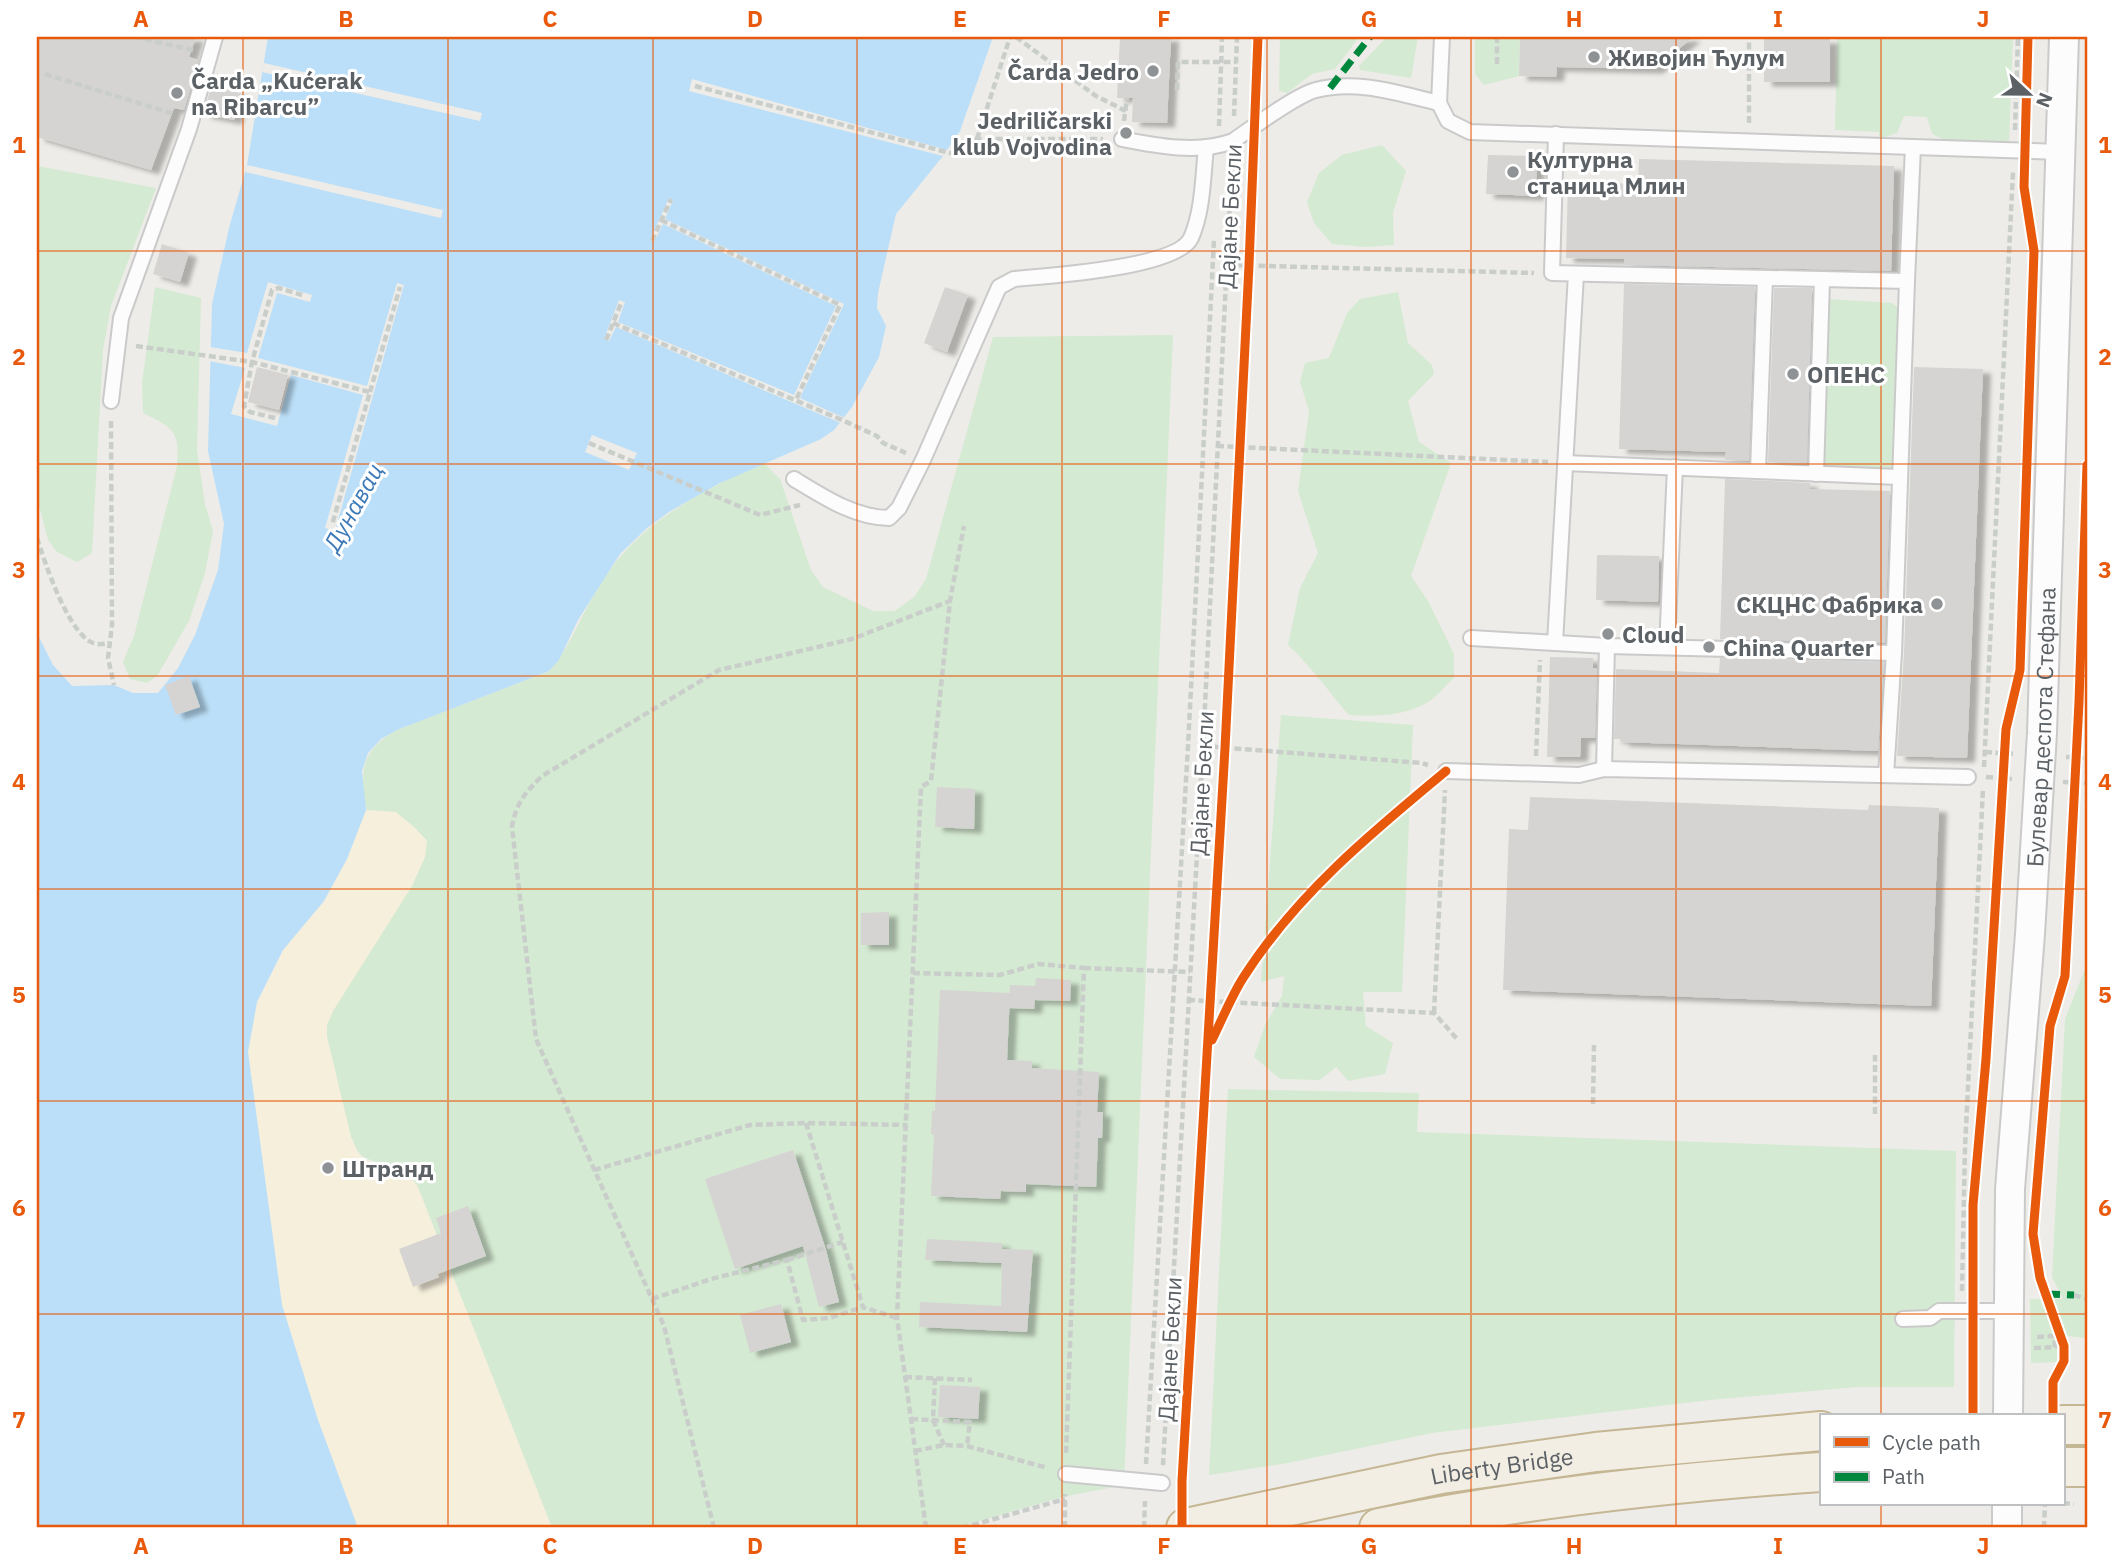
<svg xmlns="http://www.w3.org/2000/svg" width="2124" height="1565" viewBox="0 0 2124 1565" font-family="'IBM Plex Sans',sans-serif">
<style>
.green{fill:#d5ead2}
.sand{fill:#f5efdc}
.water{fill:#bbdff8}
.pier{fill:#edece8}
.building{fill:#d5d4d2;filter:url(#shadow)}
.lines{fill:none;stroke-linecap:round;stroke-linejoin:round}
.service-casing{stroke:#cacaca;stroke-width:18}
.minor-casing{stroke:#cacaca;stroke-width:32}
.trunk-casing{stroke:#c5b694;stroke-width:42}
.path{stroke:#c9cecb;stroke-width:4.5;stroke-dasharray:7 3.5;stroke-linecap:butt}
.service{stroke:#fcfcfc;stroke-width:14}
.minor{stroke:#fcfcfc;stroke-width:28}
.trunk{stroke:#f2eee4;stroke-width:38}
.quiet{stroke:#00873e;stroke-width:7;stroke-dasharray:14 7;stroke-linecap:butt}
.cycleway-casing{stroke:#fff;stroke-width:13}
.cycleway{stroke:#e8590c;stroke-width:9}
.grid{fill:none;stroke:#e8590c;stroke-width:2;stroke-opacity:0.55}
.poi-dot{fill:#8f9294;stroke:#fff;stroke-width:2.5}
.labels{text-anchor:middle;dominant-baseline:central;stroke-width:6;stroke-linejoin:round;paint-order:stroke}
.poi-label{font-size:23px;font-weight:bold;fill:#5c6166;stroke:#fff;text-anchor:start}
.street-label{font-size:23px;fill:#5c6166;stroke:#fff}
.water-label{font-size:24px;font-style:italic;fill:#3c79b7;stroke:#fff}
.neatline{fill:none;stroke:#e8590c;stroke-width:2.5}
.grid-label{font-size:23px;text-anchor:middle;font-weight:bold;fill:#e8590c}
</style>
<defs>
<filter id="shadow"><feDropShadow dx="8" dy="4.5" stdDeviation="2" flood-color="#0004"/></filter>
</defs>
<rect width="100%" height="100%" fill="#edece8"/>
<g class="green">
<polygon points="1280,37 1359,37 1335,69 1312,74 1287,93 1279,91"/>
<polygon points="1387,37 1418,37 1411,78 1360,70 1359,66"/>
<polygon points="1475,37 1520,37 1519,76 1484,85 1475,74"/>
<polygon points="1837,37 2013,37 2009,143 1947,141 1932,134 1927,117 1904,116 1897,133 1879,139 1879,132 1835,130"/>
<polygon points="1382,145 1406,171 1393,213 1394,245 1366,247 1332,244 1314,223 1307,202 1319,173 1342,155"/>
<polygon points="37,166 156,188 111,306 103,350 92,553 77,562 57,552 48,540 37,498"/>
<path d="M155,287L201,298L197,450L205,504L213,531L205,573L189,621L157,676L147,683L130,679L123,662L134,636L177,466C180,430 173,428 143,413L142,383Z"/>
<path d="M1398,292L1408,343L1432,365L1434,374L1408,401L1419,442L1451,463L1411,576L1428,601L1454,654V678C1446,685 1438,695 1430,701C1406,716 1375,717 1349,715C1328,691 1311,666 1288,645L1300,588L1318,553L1298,491L1309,411L1300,382L1305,363L1329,358L1347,313L1360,299Z"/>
<polygon points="1828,299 1892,303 1901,310 1895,472 1823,472"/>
<path d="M1173,335L1124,1485L1062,1497L955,1528H552L417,1185C408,1179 398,1171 388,1167C365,1155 363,1165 351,1137L327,1037V1025L333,1011L427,841L414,827L396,813L366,810C360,770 360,751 397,730L549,671C570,648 581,615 598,588C635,526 690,498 753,467L765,464L780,479L811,570L823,587L873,611H895L915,596L926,579L993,337Z"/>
<polygon points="1281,715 1413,725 1402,992 1363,992 1366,1026 1393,1043 1385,1074 1348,1081 1336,1067 1320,1080 1280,1079 1254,1057 1265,1025 1282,996 1284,976 1261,982"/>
<polygon points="2087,964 2087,1338 2057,1335 2057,1362 2031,1363 2030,1299 2063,1299 2052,1277 2065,1019"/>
<polygon points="1228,1089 1419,1093 1417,1132 1956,1151 1954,1387 1858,1387 1710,1400 1432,1433 1288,1463 1209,1475"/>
</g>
<path class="sand" d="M366,810L396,812L414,827L427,841L425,857L412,886L333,1011L327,1025V1037L351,1137C354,1142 355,1148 358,1153C372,1171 400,1161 417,1185L552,1528H358L318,1420L282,1305L248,1052L257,1002L283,950L324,901L347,859Z"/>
<polygon class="water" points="268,37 993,37 960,131 943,156 896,214 878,293 877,308 886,326 879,357 852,407 834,430 821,439 718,484 669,512 646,529 620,554 578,620 559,660 549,671 397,730 381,739 368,753 362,771 366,810 347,859 324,901 283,950 257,1002 248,1052 282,1305 318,1420 358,1528 37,1528 37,633 53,665 72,686 114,685 133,693 158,693 178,668 195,635 218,570 224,524 208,451 212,304 229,228 247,165"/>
<g class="pier">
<polygon points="264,63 482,113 480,121 262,72"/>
<polygon points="692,79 947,150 943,156 689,91"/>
<polygon points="247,165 443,210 441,218 245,172"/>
<polygon points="669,198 673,200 665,219 844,304 800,398 847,419 843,424 616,327 609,341 604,339 619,300 625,302 618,322 794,395 836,306 663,224 654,242 650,240"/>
<polygon points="268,282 312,295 310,302 277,293 258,358 367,386 397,283 404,285 335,531 325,528 363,395 291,375 277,426 231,414 245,368 209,361 210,347 247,353"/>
<polygon points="592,435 637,453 629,470 585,452"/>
</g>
<g class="building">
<polygon points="37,37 196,37 189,57 199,60 184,110 174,108 151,170 37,137"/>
<polygon points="1120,37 1171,37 1167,123 1132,122 1133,98 1117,98"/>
<polygon points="1520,37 1693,37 1655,69 1557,67 1556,77 1519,76"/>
<rect x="1764" y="39" width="66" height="43"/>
<polygon points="212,85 242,94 234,120 203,114"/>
<polygon points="1488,155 1537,156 1536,196 1486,194"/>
<polygon points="1639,159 1894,166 1891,271 1624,265 1624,259 1566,258 1568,182 1638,184"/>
<polygon points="162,244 189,253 180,282 153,274"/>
<polygon points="1624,284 1755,287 1749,461 1725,460 1726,452 1619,449"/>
<polygon points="945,287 968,295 947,352 924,343"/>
<polygon points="1774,288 1812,288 1807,464 1768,462"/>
<polygon points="257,367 288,375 279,410 248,402"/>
<polygon points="1914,367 1983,369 1967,758 1897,756 1904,654"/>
<polygon points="1725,479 1810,483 1810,489 1890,491 1885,643 1720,639"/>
<polygon points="1597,555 1659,556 1658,602 1596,600"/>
<polygon points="1550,657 1593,658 1593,668 1597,668 1595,738 1581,738 1580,757 1547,757"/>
<polygon points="1720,658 1884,662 1878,751 1621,742 1621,739 1614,739 1616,669 1719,673"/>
<polygon points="189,676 200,707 176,715 165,685"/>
<polygon points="937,787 975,789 974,829 935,827"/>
<polygon points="1530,797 1868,810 1869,805 1939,808 1931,1006 1503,990 1509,829 1528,830"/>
<polygon points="889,912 889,945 861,945 861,913"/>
<polygon points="1036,978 1071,980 1070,1001 1035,1000 1034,1009 1009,1008 1010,985 1035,986"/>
<polygon points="940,990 1010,993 1007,1060 1032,1061 1032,1068 1099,1072 1097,1112 1103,1112 1102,1138 1098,1138 1096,1187 1026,1184 1026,1192 1001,1191 1000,1199 931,1196 934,1135 931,1134 932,1111 935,1111"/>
<polygon points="793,1150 826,1250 839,1302 819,1307 803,1246 735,1269 705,1179"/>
<polygon points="468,1206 486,1256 437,1274 439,1277 413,1287 399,1249 441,1233 436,1218"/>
<polygon points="927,1239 1002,1243 1002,1249 1033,1250 1027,1332 919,1327 920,1302 1001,1306 1002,1251 1002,1263 925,1260"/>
<polygon points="781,1304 791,1342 750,1353 740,1315"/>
<polygon points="940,1385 980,1387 978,1419 938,1417"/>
</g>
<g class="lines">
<defs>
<g id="service">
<polyline points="1442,37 1439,103 1448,121 1470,132 2061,152"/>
<polyline points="1556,134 1552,273 1907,281 1894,653 1886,775"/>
<path d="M1122,139C1157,146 1199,154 1233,141C1252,128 1296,95 1316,90C1357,79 1400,94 1439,103"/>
<polyline points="1907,281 1913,147"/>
<polyline points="111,401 121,318 189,129 215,37"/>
<polyline points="1565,463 1899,477"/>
<polyline points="1758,471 1765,278"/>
<polyline points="1816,474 1822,279"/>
<path d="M794,479C822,496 855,518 889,518L899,508L923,460L999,287L1014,279C1047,276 1177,268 1191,238C1203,211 1203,176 1206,147"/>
<polyline points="1471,638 1607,646 1894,653"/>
<polyline points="1555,643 1576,274"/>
<polyline points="1667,647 1675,467"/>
<polyline points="1604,769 1607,646"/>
<polyline points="1446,771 1579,775 1604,769 1968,777"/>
<polyline points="1903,1319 1930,1318 1939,1311 2009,1311"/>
<polyline points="1066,1474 1162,1483"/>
</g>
<g id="minor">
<path id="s1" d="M2008,1416L2010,1189L2030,934L2042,733L2064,37"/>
<polyline points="2007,1528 2007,1504"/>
</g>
<g id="trunk">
<polyline points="2063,1425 2087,1425"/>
<polyline points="2063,1467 2087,1467"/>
<path id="s2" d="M1186,1528L1441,1474L1596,1452L1821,1431"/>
<path d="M1379,1528C1524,1498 1673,1482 1821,1472"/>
</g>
</defs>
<use href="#service" class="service-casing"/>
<use href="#minor" class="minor-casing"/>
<use href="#trunk" class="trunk-casing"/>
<g class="path">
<polyline points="135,37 193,50"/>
<polyline points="1016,37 1096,96 1126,111"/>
<polyline points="1497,64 1497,37"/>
<polyline points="45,74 174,114"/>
<polyline points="695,86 954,154 964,152 977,139 1103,139"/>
<polyline points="1177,90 1178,62 1236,62"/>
<polyline points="1234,116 1237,37"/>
<polyline points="1124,121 1127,98"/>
<polyline points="1749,123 1749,37"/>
<polyline points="1219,126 1222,37"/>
<polyline points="2015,130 2018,37"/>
<polyline points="977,139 1010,37"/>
<polyline points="661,220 840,305 796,400"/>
<polyline points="652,241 671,199"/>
<polyline points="1227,265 1534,273"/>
<polyline points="613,323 842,420 877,436 883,443 906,453"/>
<polyline points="606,340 622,301"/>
<polyline points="136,346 252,362 370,392 332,525"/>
<polyline points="370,392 400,287"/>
<polyline points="275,418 250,412 244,406 252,362 272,290 279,288 302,295"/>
<polyline points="111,421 112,625 108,658 114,685"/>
<polyline points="589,443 760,515 800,505"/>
<polyline points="1217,446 1548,462"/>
<path d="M37,538C45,563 68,633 93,643C98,645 104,644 109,643"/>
<polyline points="2079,702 2087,703"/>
<polyline points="1203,746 1422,763 1428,765"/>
<polyline points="1985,752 2015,754"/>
<polyline points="1536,756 1540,660"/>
<polyline points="2066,757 2086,758"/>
<polyline points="1984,767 2013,171"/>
<polyline points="1986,777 2012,779"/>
<polyline points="2063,782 2085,783"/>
<polyline points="1084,968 1190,972"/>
<polyline points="913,973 1000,975 1038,964 1084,968 1066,1454"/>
<polyline points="1188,1000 1434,1013 1458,1040"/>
<polyline points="1434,1013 1445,790"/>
<polyline points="1593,1104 1594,1045"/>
<polyline points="1875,1114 1875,1055"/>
<polyline points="806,1123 863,1307 897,1318"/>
<polyline points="594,1170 750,1125 806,1123 907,1125"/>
<polyline points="787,1260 843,1242"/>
<polyline points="1962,1291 1965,1147 1983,789"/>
<polyline points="2074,1295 2087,1299"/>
<polyline points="652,1299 711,1279 787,1260 803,1320 829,1318 863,1307"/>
<polyline points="2034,1348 2055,1347 2054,1336 2035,1337"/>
<polyline points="905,1377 972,1380"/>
<polyline points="935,1378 933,1420 944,1445"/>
<polyline points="911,1419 970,1422 967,1446"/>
<polyline points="915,1451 944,1445 967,1446 1048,1468"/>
<polyline points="1146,1464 1188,746 1214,240"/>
<polyline points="1163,1465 1203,746 1232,160"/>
<polyline points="2063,1503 2074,1504"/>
<path d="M714,1528L664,1326L536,1039L512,827C516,803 525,793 542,776L719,670L852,639L950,601"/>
<polyline points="926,1528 897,1318 921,787 931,781 950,601 964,526"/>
<polyline points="962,1528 1065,1499"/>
<polyline points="1065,1528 1065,1494"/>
<polyline points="1144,1528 1145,1501"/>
<polyline points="2044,1528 2045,1504"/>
</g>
<use href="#service" class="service"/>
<use href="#minor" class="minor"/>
<use href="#trunk" class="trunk"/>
<g class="quiet">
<polyline points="1330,88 1370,37"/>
<polyline points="2046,1294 2074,1295"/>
</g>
<defs>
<g id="cycleway">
<path d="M1212,1040C1222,1020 1231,997 1243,978C1296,895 1371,833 1446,771"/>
<polyline points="1973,1416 1973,1205 1986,1059 2006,729 2020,670 2034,251 2024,187 2028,37"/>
<polyline points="2053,1416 2053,1382 2064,1361 2064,1346 2040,1278 2033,1234 2050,1026 2065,976 2079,702 2087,465"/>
<polyline points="1182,1528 1182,1481 1225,748 1249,265 1258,37"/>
</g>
</defs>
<use href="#cycleway" class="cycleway-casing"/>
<use href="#cycleway" class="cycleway"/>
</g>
<path class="grid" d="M243,37V1528M448,37V1528M653,37V1528M857,37V1528M1062,37V1528M1267,37V1528M1471,37V1528M1676,37V1528M1881,37V1416M37,251H2087M37,464H2087M37,676H2087M37,889H2087M37,1101H2087M37,1314H2087M1881,1504V1528"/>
<g class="poi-dot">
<circle cx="1594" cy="57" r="7"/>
<circle cx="1153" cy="71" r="7"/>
<circle cx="177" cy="93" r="7"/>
<circle cx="1126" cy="133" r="7"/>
<circle cx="1513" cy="172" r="7"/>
<circle cx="1793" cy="374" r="7"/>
<circle cx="1937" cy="604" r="7"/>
<circle cx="1608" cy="634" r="7"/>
<circle cx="1709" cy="647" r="7"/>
<circle cx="328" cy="1168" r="7"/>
</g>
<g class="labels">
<g class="poi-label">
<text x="1608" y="57">Живојин Ћулум</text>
<text x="1139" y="71" text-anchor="end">Čarda Jedro</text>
<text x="191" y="80">Čarda „Kućerak<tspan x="191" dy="26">na Ribarcu”</tspan></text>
<text x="1112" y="120" text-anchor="end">Jedriličarski<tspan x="1112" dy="26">klub Vojvodina</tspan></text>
<text x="1527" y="159">Културна<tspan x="1527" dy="26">станица Млин</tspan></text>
<text x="1807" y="374">ОПЕНС</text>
<text x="1923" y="604" text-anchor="end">СКЦНС Фабрика</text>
<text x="1622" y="634">Cloud</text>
<text x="1723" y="647">China Quarter</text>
<text x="342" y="1168">Штранд</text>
</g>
<g class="street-label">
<text transform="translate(1229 216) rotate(-87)">Дајане Бекли</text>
<text stroke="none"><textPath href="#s1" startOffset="690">Булевар деспота Стефана</textPath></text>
<text transform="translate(1201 783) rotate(-87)">Дајане Бекли</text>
<text transform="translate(1169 1349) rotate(-87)">Дајане Бекли</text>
<text stroke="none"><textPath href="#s2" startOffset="322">Liberty Bridge</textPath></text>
</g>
<g class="water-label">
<text transform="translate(353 507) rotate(-61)">Дунавац</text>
</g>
</g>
<rect width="2124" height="1565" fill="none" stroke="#ffffff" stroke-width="77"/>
<rect x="1820" y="1414" width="245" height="91" fill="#ffffff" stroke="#bec0c2" stroke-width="2"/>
<rect x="1834" y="1437" width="35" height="10" fill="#e8590c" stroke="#bec0c2" stroke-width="2"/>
<text x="1882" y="1450" font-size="21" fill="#5c6166">Cycle path</text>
<rect x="1834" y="1472" width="35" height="10" fill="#00873e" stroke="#bec0c2" stroke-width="2"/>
<text x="1882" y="1484" font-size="21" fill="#5c6166">Path</text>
<g transform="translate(2029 94) rotate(112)" stroke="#ffffff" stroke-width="5" paint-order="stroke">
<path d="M0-5L12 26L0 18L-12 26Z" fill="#5c6166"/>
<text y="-10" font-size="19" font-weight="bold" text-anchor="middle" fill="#5c6166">N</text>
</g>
<rect x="38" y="38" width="2048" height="1488" class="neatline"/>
<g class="grid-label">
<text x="141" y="27">A</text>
<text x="346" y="27">B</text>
<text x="550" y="27">C</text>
<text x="755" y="27">D</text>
<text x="960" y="27">E</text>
<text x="1164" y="27">F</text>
<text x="1369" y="27">G</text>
<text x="1574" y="27">H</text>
<text x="1778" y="27">I</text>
<text x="1983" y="27">J</text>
<text x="19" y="153">1</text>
<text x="2105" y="153">1</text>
<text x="19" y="365">2</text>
<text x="2105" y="365">2</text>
<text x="19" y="578">3</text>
<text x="2105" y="578">3</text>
<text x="19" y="790">4</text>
<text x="2105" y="790">4</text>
<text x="19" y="1003">5</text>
<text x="2105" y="1003">5</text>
<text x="19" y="1216">6</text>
<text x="2105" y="1216">6</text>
<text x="19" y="1428">7</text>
<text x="2105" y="1428">7</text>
<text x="141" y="1554">A</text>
<text x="346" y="1554">B</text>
<text x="550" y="1554">C</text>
<text x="755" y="1554">D</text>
<text x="960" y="1554">E</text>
<text x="1164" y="1554">F</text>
<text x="1369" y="1554">G</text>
<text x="1574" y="1554">H</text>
<text x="1778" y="1554">I</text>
<text x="1983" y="1554">J</text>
</g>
</svg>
